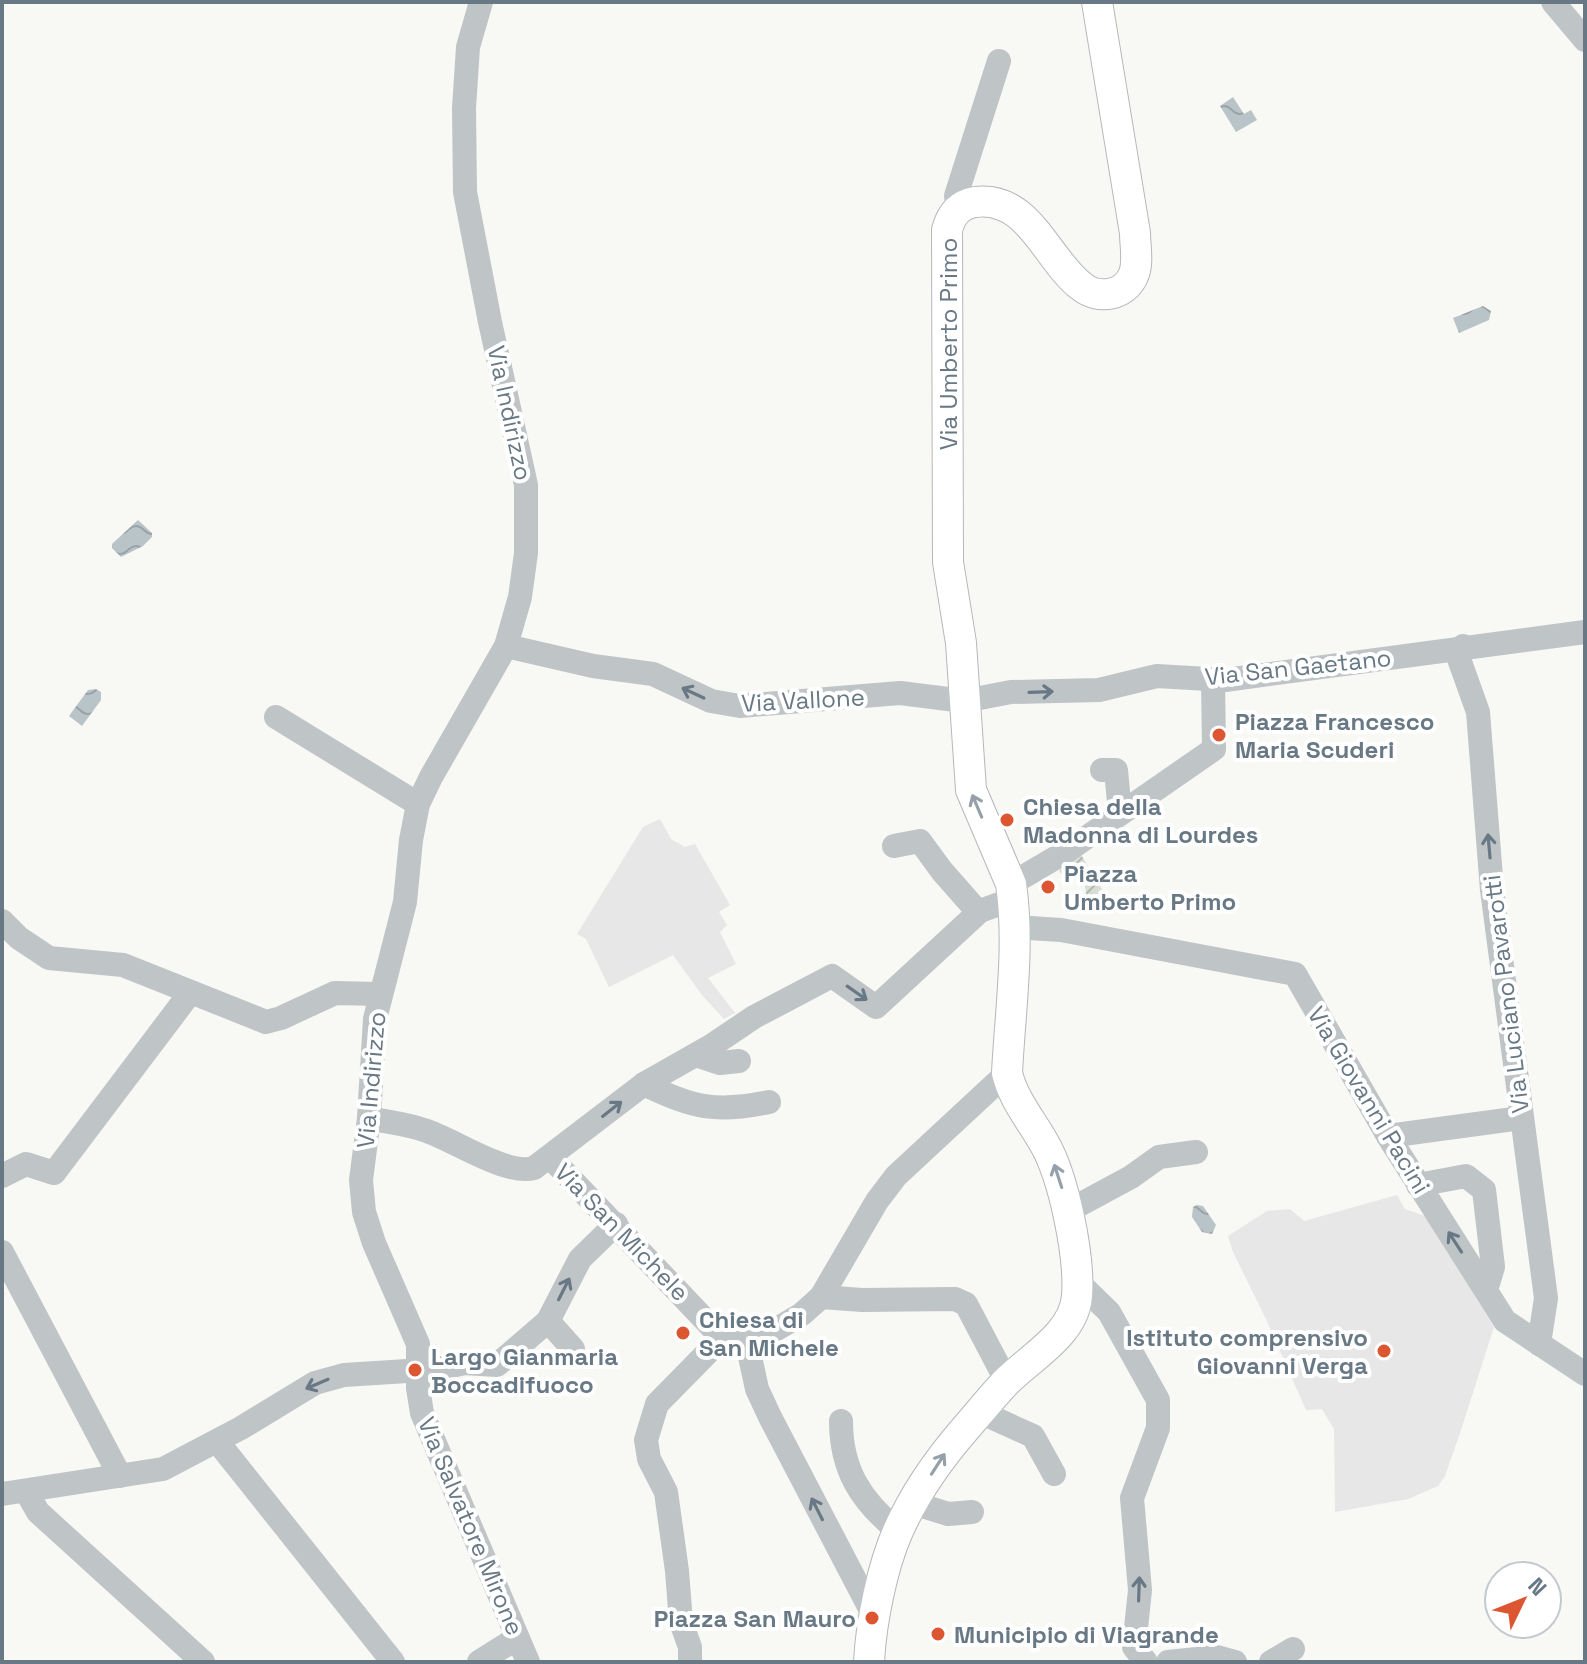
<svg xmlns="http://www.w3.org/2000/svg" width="1587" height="1664" viewBox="0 0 1587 1664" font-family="'Space Grotesk',sans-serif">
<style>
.built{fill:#e6e7e6}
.garden{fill:url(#garden-furrows)}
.water{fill:url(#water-waves)}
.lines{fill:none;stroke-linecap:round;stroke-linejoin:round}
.major-casing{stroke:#b3b8bc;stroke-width:32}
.minor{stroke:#bfc4c7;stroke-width:24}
.major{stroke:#fff;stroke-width:30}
.oneway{stroke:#687985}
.oneway2{stroke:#95a1aa}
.poi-dot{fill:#dc5631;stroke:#fff;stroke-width:3}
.labels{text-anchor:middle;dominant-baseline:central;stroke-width:8;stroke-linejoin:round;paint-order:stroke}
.street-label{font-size:24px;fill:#687985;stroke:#fff}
.poi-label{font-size:24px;font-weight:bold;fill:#687985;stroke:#fff;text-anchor:start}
</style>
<defs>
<pattern id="garden-furrows" width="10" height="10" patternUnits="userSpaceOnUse" patternTransform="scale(2)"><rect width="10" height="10" fill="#d8ddd5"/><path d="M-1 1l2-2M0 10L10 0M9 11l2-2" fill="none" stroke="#b3b8b2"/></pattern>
<pattern id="water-waves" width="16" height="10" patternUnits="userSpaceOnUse" patternTransform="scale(2)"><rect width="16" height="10" fill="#b9c4c8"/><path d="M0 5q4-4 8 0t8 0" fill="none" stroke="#9aa4a8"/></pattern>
</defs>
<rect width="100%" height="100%" fill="#f8f8f5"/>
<g class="built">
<polygon points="660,819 671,839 685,847 695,844 730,905 719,912 727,925 720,932 736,964 708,978 735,1013 724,1019 702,995 673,955 609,987 586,939 577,934 643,827"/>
<polygon points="1397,1195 1405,1209 1425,1216 1494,1327 1460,1433 1445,1476 1438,1486 1408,1499 1335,1512 1334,1429 1322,1409 1306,1410 1266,1319 1233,1252 1228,1236 1267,1211 1290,1209 1304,1221"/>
</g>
<polygon class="garden" points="1080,853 1103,891 1093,899 1087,900 1084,880 1065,879 1059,871 1062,865"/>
<g class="water">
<polygon points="1233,97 1244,114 1251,110 1257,120 1236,132 1220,106"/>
<polygon points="1483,306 1491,311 1489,320 1459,333 1453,318"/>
<polygon points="138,520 152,533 152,537 143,546 121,557 112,548 112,544"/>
<polygon points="96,689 101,692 101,700 82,726 69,716 88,690"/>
<polygon points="1197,1205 1203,1206 1216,1225 1212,1234 1202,1232 1192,1217 1193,1207"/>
</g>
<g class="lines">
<defs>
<path id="major" d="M869,1662C871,1623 882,1567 898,1531C914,1495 939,1459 965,1429C978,1414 991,1398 1005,1383C1029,1358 1074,1335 1077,1296C1080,1257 1064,1177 1044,1143C1031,1120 1013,1099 1007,1073C1010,1012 1020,946 1011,884L971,790L961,643L948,562L947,230C951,215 958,205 975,202C1029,195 1046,259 1081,286C1098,300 1124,296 1133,276C1139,264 1135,246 1135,233L1097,2"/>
</defs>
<use href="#major" class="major-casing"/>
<g class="minor">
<polyline points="481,2 468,47 464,108 465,192 490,322 526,485 526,553 520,597 506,646 431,777 418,804 411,840 405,902 375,1019 369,1118 361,1180 364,1212 374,1243 418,1344 418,1388 422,1413 528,1662"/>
<polyline points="1553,2 1585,40"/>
<polyline points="958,209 956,196 999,61"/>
<polyline points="506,646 593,666 653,674 711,701 740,706 900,693 964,701 1011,692 1099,690 1157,676 1225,680 1585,632"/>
<polyline points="1463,646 1459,659 1478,712 1492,890 1546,1298 1539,1344"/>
<polyline points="276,717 418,804"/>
<polyline points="1102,770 1116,770 1120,813"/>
<polyline points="894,846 920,841 942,871 978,912"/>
<polyline points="1011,884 1067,851 1214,749 1213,681"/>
<polyline points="2,921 19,938 49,958 123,965 266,1022 281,1018 335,993 380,994"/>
<polyline points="1014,927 1061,930 1295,974 1388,1136 1505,1321 1585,1374"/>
<polyline points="696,1055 720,1063 739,1061"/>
<path d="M644,1084C692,1108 717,1113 769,1102"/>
<path d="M369,1118C387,1122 407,1124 424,1130C453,1139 506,1176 534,1168L644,1084L711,1046L754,1017L832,976L876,1007L980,911L1013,899"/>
<polyline points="1388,1136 1521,1118"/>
<polyline points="550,1157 725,1341"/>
<polyline points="2,1176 26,1164 54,1173 190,993"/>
<polyline points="1418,1185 1466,1176 1484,1190 1493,1267 1486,1290"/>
<polyline points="1068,1211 1131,1177 1159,1157 1196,1152"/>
<polyline points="2,1252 120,1476"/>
<polyline points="1078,1282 1109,1312 1158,1400 1158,1428 1132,1498 1140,1590 1134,1647 1146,1662"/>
<polyline points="821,1297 862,1300 955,1299 966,1304 1007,1382"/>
<polyline points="548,1321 573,1349"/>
<polyline points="746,1338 757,1389 770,1417 875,1618"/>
<polyline points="980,1412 1033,1436 1054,1474"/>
<path d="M841,1421C841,1470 861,1501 898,1531"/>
<polyline points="217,1441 393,1662"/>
<polyline points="26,1491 38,1512 203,1662"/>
<polyline points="2,1494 163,1469 241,1428 315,1383 344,1375 439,1369 464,1363 497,1365 548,1321 580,1259 616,1224"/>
<polyline points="913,1503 948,1514 972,1512"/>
<polyline points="479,1662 517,1638"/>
<polyline points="690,1662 690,1647 681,1622 677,1571 666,1492 649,1459 646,1440 657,1404 713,1347 725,1341 775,1330 802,1314 821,1297 877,1201 896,1176 1007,1073"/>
<polyline points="1168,1662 1217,1657 1235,1662"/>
<polyline points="1271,1662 1293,1649"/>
</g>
<use href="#major" class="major"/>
</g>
<defs><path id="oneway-shaft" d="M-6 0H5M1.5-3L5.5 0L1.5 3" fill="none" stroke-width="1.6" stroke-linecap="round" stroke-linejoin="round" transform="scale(2)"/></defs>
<g class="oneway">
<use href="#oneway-shaft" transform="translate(1041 692) rotate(-2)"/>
<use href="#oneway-shaft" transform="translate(693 693) rotate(-155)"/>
<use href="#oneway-shaft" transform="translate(1489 846) rotate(-95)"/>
<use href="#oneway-shaft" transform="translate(857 993) rotate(35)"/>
<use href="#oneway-shaft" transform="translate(612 1109) rotate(-38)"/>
<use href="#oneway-shaft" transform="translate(1455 1242) rotate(-123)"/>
<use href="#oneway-shaft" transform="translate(564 1289) rotate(-63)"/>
<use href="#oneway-shaft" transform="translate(317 1384) rotate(157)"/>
<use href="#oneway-shaft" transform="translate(817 1509) rotate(-117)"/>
<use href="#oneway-shaft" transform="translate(1139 1589) rotate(-88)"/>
</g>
<g class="oneway2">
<use href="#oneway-shaft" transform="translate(977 806) rotate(-113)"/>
<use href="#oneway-shaft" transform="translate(1058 1176) rotate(-108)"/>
<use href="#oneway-shaft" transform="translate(938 1464) rotate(-57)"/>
</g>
<g class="poi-dot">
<circle cx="1219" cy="735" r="8"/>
<circle cx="1007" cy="820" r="8"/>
<circle cx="1048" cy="887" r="8"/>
<circle cx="683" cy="1333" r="8"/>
<circle cx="1384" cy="1351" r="8"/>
<circle cx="415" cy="1370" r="8"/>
<circle cx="872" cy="1618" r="8"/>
<circle cx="938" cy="1634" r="8"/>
</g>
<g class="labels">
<g class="street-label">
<text transform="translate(948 344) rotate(-90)">Via Umberto Primo</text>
<text transform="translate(510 413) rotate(78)">Via Indirizzo</text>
<text transform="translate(1298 667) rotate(-6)">Via San Gaetano</text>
<text transform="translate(803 700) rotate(-3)">Via Vallone</text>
<text transform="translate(1506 994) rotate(-97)">Via Luciano Pavarotti</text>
<text transform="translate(371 1080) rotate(-85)">Via Indirizzo</text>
<text transform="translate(1369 1100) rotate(59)">Via Giovanni Pacini</text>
<text transform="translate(622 1232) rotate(46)">Via San Michele</text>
<text transform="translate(471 1526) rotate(67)">Via Salvatore Mirone</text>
</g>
<g class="poi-label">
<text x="1235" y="721">Piazza Francesco<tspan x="1235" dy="28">Maria Scuderi</tspan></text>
<text x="1023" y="806">Chiesa della<tspan x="1023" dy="28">Madonna di Lourdes</tspan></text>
<text x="1064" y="873">Piazza<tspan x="1064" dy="28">Umberto Primo</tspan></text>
<text x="699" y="1319">Chiesa di<tspan x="699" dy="28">San Michele</tspan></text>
<text x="1368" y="1337" text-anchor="end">Istituto comprensivo<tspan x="1368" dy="28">Giovanni Verga</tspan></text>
<text x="431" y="1356">Largo Gianmaria<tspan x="431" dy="28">Boccadifuoco</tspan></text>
<text x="856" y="1618" text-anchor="end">Piazza San Mauro</text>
<text x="954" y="1634">Municipio di Viagrande</text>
</g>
</g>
<rect width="1587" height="1664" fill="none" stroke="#687985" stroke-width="8"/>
<g transform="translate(1523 1600) rotate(47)"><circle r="38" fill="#ffffff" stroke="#c3c9ce" stroke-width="2"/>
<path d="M0-6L14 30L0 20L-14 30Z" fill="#dc5631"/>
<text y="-12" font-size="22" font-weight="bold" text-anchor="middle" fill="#687985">N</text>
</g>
</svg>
